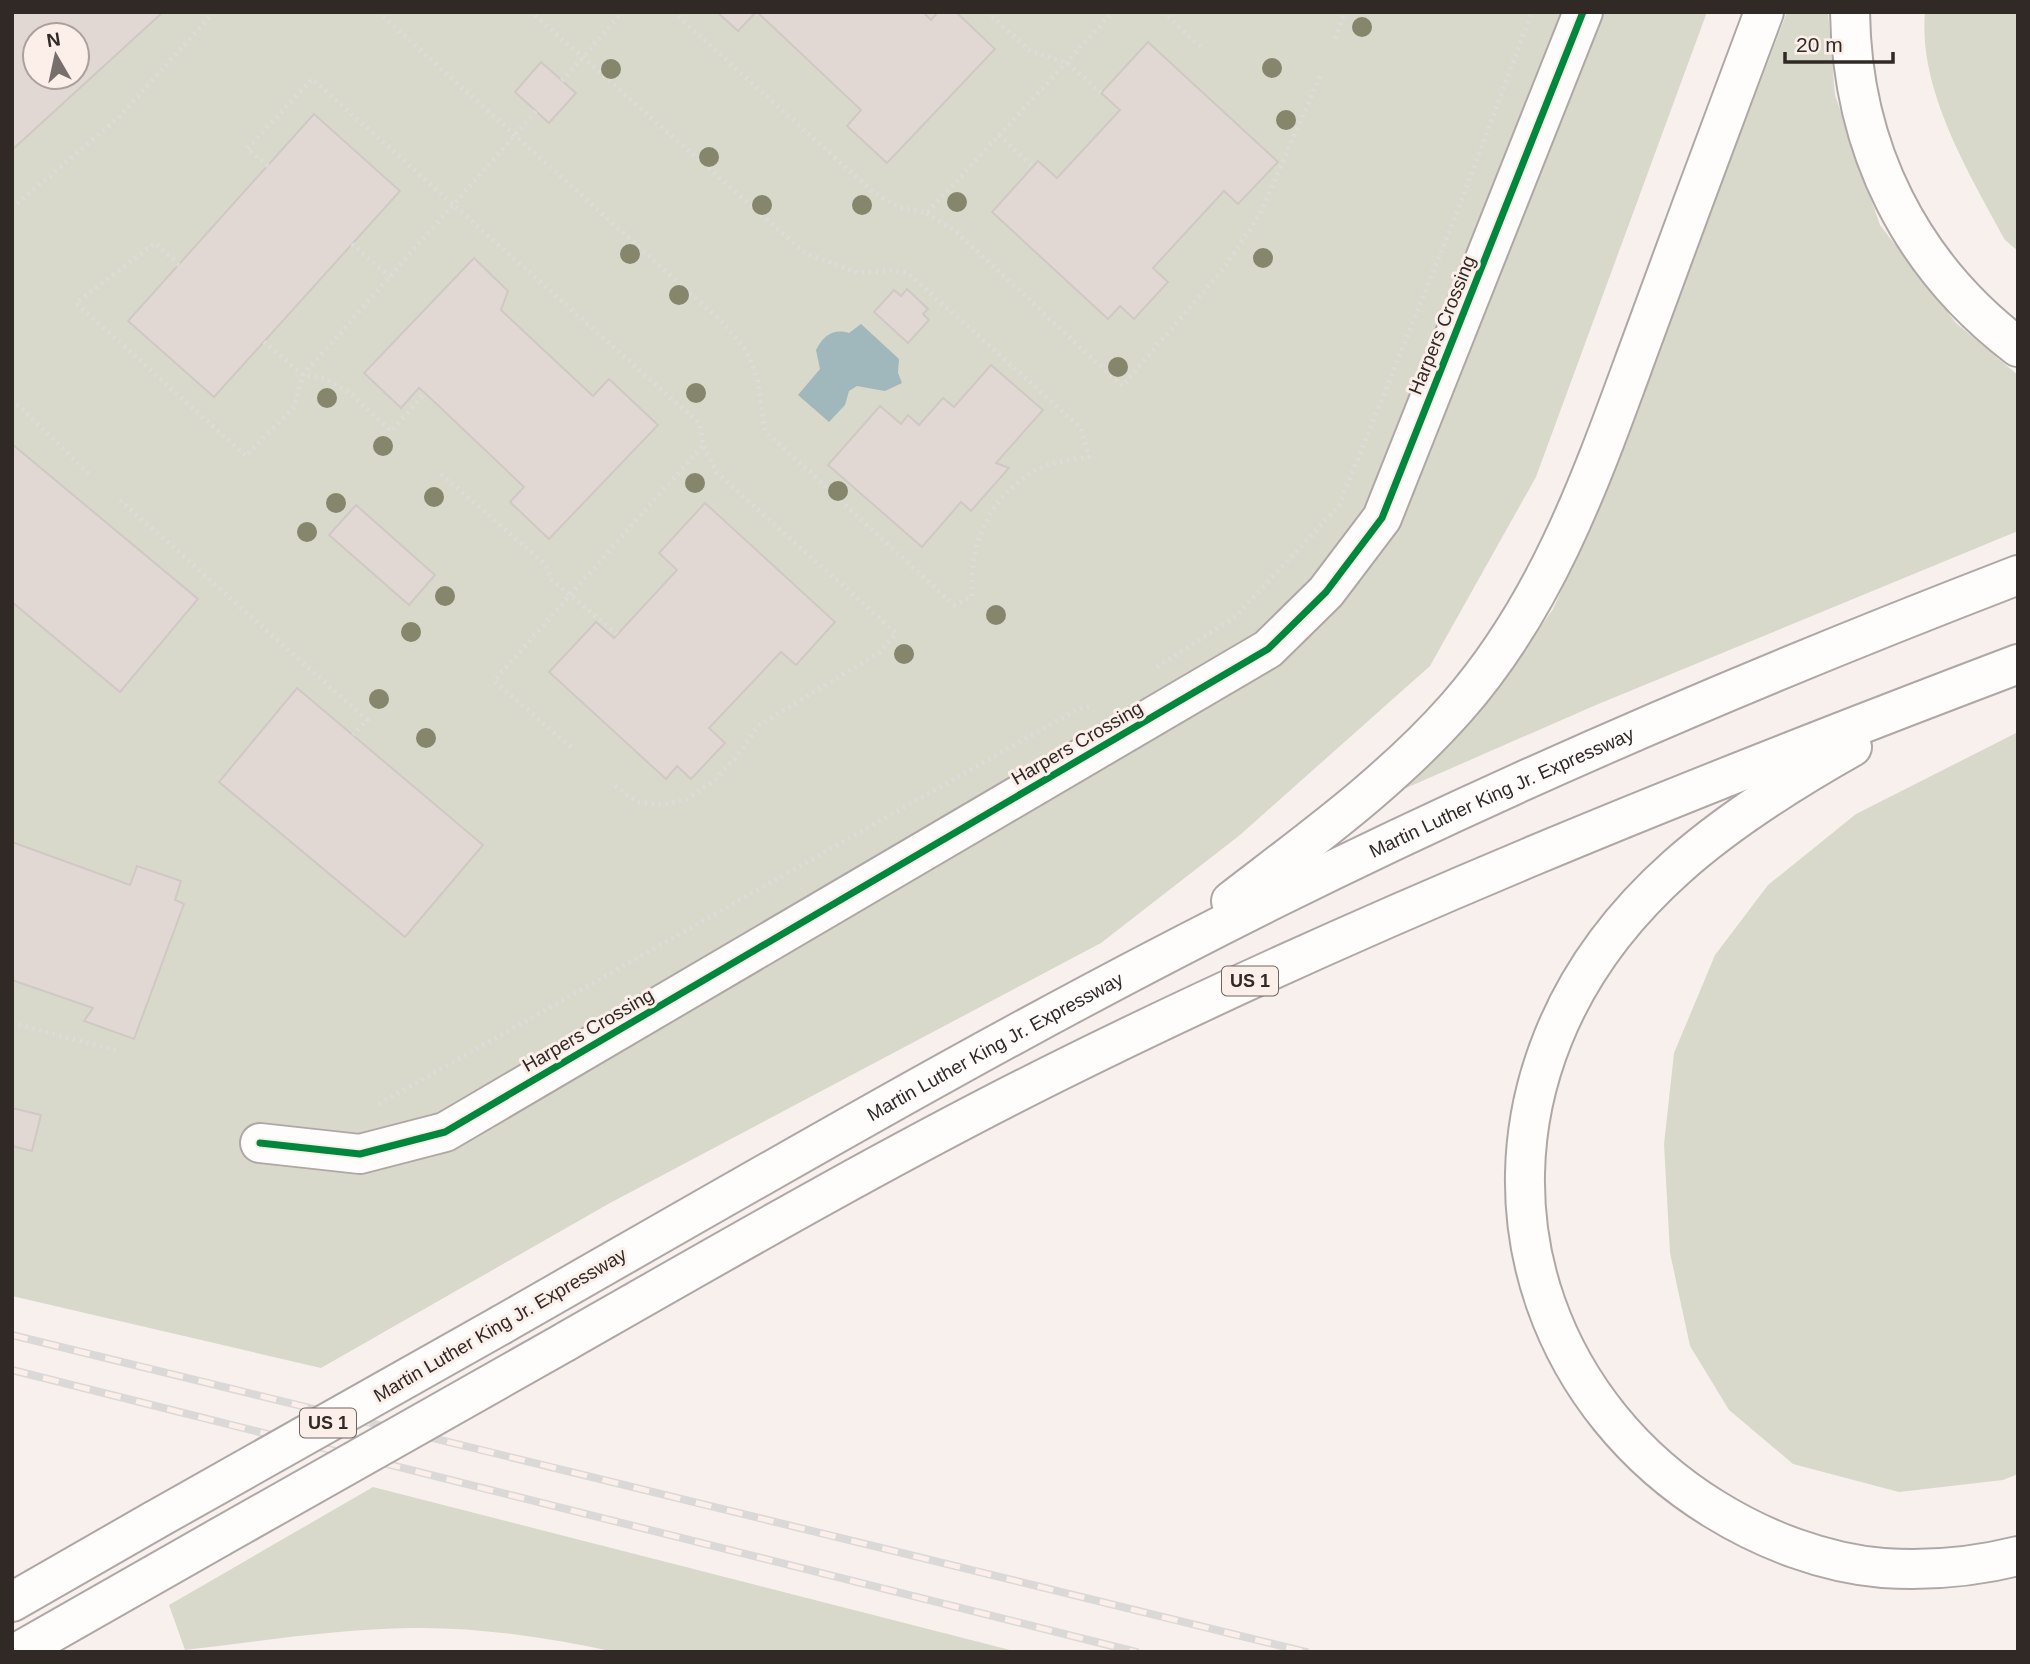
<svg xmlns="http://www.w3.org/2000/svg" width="2030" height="1664" viewBox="0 0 2030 1664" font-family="Arial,sans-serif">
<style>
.green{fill:#d9d9cb;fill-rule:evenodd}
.water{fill:#a0b7bb}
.building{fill:#e1d7d3;stroke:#d0c8c5;stroke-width:2;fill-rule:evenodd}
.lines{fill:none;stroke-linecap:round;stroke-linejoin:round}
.minor-casing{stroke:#afa7a5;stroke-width:42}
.motorway-casing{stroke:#afa7a5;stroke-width:42}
.path{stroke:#dedcdb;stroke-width:4.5;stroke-dasharray:2 5;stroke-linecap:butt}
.minor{stroke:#fefdfc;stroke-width:38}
.motorway{stroke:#fefdfc;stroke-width:38}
.rail-casing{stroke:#dbd9d8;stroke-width:8}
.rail{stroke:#fcefe9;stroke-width:5;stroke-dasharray:16;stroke-linecap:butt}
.motorway-bridge-casing{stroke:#afa7a5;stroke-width:42;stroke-linecap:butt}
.motorway-bridge{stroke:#fefdfc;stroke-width:38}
.cycleway-casing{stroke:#fcefe9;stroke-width:11}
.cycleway{stroke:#00873e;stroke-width:7}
.tree{fill:#85866b}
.labels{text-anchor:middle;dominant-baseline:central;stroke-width:6;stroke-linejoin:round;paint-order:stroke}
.shield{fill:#fcefe9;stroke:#6e6460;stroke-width:2}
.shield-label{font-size:18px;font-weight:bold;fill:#312926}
.street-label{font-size:19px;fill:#312926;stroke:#fcefe9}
</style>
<rect width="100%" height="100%" fill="#f8f0ed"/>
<g class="green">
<path d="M12,12H1707L1536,477L1430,666L1240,835L1101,943L610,1203L321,1368L12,1296ZM35,35H77V77H35Z"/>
<polygon points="1787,12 1828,12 1835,95 1880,225 1956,323 2018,375 2018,531 1596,705 1397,792 1500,684 1553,609 1600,503"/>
<path d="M1925,12H2018V251L2005,240C1969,173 1918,90 1925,12Z"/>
<polygon points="2018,732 2018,1474 2003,1480 1899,1492 1793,1464 1729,1410 1690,1346 1670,1253 1664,1144 1674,1053 1715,955 1768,885 1856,814"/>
<path d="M373,1487L1018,1652H615C550,1638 480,1627 413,1628C337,1629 261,1641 185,1650L169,1605Z"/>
</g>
<path class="water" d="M861,324L899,359L898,373L902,383L885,391L857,386L849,391L845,405L829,422L798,395L820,369L816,350C823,336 833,328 849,333Z"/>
<g class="building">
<path d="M12,12H163L12,150ZM35,35H77V77H35Z"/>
<polygon points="717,12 756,12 738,31"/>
<polygon points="757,12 923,12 931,20 938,12 956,12 995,49 887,163 847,126 861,110"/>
<polygon points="1148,42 1278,162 1238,204 1224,191 1153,268 1168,282 1134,319 1120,306 1108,319 992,212 1038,161 1057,178 1120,110 1101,93"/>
<polygon points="541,62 576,93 549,123 515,92"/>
<polygon points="314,114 400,191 214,397 128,321"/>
<polygon points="474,258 508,291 501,310 593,396 609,379 658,425 549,539 510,502 524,487 425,393 419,388 401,408 364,373"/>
<polygon points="907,289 928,309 923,314 929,320 908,343 874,312 894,290 901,296"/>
<polygon points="991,365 1043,410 996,463 1009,468 971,511 961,502 922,547 828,465 880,406 901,424 908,415 919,425 943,398 954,407"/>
<polygon points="12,444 198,599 120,692 12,602"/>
<polygon points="705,503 835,622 796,665 781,652 709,728 725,743 691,779 677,766 666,779 549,672 596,622 614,638 677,570 659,553"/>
<polygon points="356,505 435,575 409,605 329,535"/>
<polygon points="297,688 483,845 405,937 219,782"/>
<polygon points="12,842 130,885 137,866 181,881 175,900 184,904 134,1039 84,1021 93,1008 12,980"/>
<polygon points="12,1108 41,1115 32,1151 12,1146"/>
</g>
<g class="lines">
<defs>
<polyline id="minor" points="260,1143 360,1154 445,1132 1268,649 1326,592 1382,518 1583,12"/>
<g id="motorway">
<path d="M1850,12C1852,148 1910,265 2018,347"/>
<path d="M1852,747C1728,817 1608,900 1553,1038C1481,1217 1552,1409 1714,1509C1764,1540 1824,1563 1883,1568C1928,1571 1974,1567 2018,1556"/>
<path d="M1231,901C1310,840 1391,782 1457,707C1551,600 1595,468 1643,338C1683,229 1723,121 1764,12"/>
<path id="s1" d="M501,1325C757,1179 1012,1029 1276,898C1517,778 1766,672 2018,575"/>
<path d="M565,1342C726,1250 887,1157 1053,1074C1366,918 1691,788 2018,664"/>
<polyline points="12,1602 155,1520"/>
<polyline points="18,1652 220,1537"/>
</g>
</defs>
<use href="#minor" class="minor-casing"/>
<use href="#motorway" class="motorway-casing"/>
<g class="path">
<path d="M378,12L721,321L747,351L757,377L765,431L954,605L972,596C969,545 987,501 1032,472C1048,462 1071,460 1089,457L1081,428L908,273L892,270L858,273L805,253L531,12"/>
<polyline points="673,12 872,191 898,207 927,213 1113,12"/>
<polyline points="987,12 1030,51 1067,63 1101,93"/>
<polyline points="1163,12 1204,50"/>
<polyline points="1335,38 1345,12"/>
<polyline points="562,81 623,12"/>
<polyline points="999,135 1033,167"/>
<polyline points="268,166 247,149 312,79 700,424 703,445 717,473 896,633 880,652 758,726 742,750 716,779 687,799 662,805 637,802 614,785"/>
<polyline points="12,208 119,117 214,12"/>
<polyline points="927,213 955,231 1122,386 1224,268 1260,214 1320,76"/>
<polyline points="352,244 390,277"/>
<polyline points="179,265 155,243 76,303 246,456 294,407 303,375 536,111"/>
<polyline points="264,342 303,375 326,379 349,392 391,431 425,393"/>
<polyline points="12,399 90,475"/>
<polyline points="441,474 546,565 552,580 617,634"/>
<polyline points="120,500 367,720 353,735"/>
<polyline points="1157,667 1236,616 1339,506 1456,215 1532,12"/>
<polyline points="571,747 494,681 703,445"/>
<polyline points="12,1023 118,1051"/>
<polyline points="379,1104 1076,710 1093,705"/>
</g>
<use href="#minor" class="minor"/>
<use href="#motorway" class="motorway"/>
<defs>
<g id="rail">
<polyline points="12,1335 1306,1652"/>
<polyline points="12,1370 1136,1652"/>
</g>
</defs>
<use href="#rail" class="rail-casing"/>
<use href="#rail" class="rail"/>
<defs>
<g id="motorway-bridge">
<polyline points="155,1520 501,1325"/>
<polyline points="220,1537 565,1342"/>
</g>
</defs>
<use href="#motorway-bridge" class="motorway-bridge-casing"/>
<use href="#motorway-bridge" class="motorway-bridge"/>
<defs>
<polyline id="cycleway" points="260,1143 360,1154 445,1132 1268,649 1326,592 1382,518 1583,12"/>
</defs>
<use href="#cycleway" class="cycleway-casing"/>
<use href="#cycleway" class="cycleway"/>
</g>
<g class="tree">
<circle cx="1362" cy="27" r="10"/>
<circle cx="1272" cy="68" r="10"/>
<circle cx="611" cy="69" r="10"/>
<circle cx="1286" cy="120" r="10"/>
<circle cx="709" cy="157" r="10"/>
<circle cx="957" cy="202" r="10"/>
<circle cx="762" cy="205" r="10"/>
<circle cx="862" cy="205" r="10"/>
<circle cx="630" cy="254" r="10"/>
<circle cx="1263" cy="258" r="10"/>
<circle cx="679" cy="295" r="10"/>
<circle cx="1118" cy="367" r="10"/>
<circle cx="696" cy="393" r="10"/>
<circle cx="327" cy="398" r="10"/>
<circle cx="383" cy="446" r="10"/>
<circle cx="695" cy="483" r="10"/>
<circle cx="838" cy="491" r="10"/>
<circle cx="434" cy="497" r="10"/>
<circle cx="336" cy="503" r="10"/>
<circle cx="307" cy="532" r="10"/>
<circle cx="445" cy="596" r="10"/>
<circle cx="996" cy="615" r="10"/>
<circle cx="411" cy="632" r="10"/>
<circle cx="904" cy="654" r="10"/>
<circle cx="379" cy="699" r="10"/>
<circle cx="426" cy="738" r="10"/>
</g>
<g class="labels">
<g class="shield">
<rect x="1222" y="966.5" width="56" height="29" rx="5"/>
<rect x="300" y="1408.5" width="56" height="29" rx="5"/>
</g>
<g class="shield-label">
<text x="1250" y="981">US 1</text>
<text x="328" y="1423">US 1</text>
</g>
<g class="street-label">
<text transform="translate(1442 325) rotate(-68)">Harpers Crossing</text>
<text transform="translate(1077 743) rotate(-30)">Harpers Crossing</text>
<text stroke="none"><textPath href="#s1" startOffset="1134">Martin Luther King Jr. Expressway</textPath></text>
<text transform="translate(588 1030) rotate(-30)">Harpers Crossing</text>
<text stroke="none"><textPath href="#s1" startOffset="567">Martin Luther King Jr. Expressway</textPath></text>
<text transform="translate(500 1325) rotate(-30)">Martin Luther King Jr. Expressway</text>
</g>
</g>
<rect width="2030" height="1664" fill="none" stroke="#312926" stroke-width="28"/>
<g transform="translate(56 56) rotate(351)"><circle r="33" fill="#fcefe9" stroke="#aba09b" stroke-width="2"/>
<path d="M0-5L12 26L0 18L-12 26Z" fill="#776f6c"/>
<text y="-10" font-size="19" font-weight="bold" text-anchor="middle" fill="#312926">N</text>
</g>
<path d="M1785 52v10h108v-10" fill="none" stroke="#312926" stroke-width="3.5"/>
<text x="1796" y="52" font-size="21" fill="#312926" stroke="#fcefe9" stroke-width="5" paint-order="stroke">20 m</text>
</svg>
